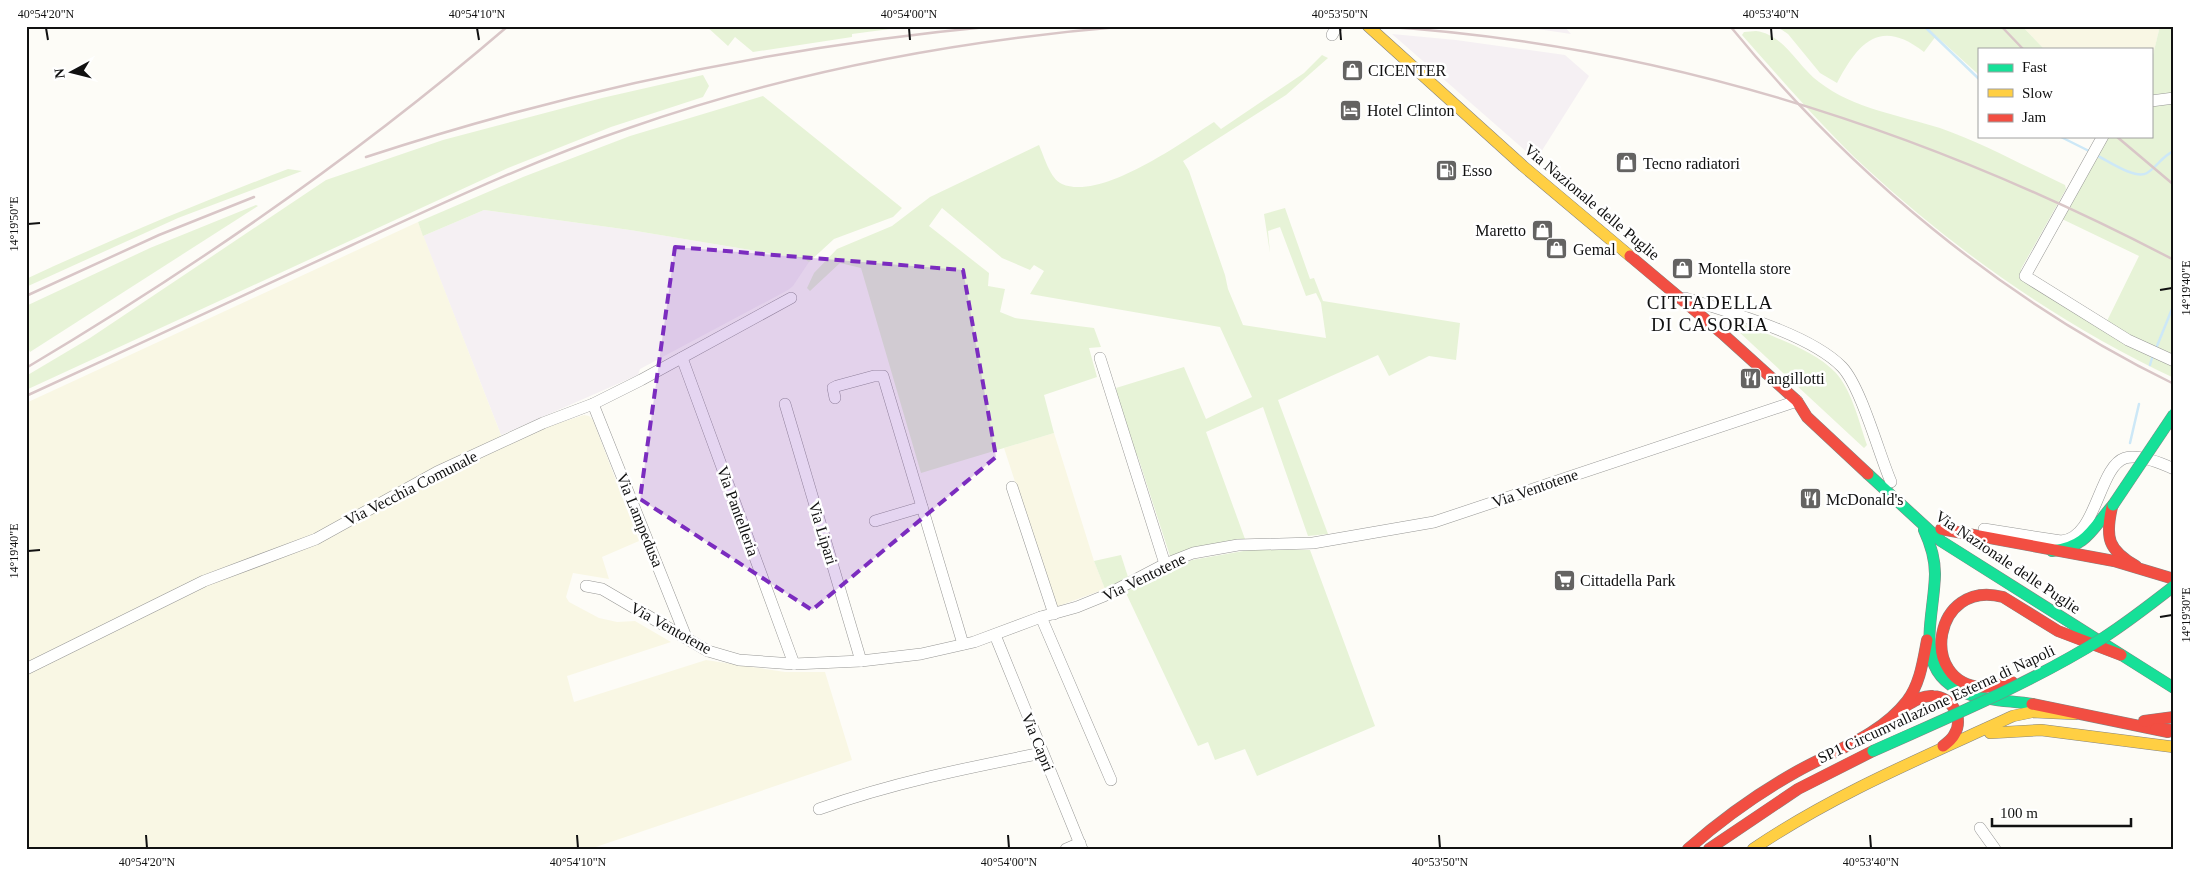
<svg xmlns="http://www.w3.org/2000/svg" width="2200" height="875" viewBox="0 0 2200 875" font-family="'Times New Roman',serif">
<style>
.industrial{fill:#f5f0f3}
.farmland{fill:#f9f7e4}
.green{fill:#e7f3d7}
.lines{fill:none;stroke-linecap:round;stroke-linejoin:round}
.stream{stroke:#cde8f7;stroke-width:2.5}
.street-casing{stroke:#979795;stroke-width:12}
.fast-casing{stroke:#858482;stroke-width:12}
.slow-casing{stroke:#858482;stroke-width:12}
.jam-casing{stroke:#858482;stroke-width:12}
.street{stroke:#fffffe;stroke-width:11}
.fast{stroke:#16e098;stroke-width:11}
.slow{stroke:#ffcf43;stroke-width:11}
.jam{stroke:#f24e42;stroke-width:11}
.rail{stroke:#d9c6c7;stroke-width:2.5}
.fast-bridge-casing{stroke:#858482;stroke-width:12;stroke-linecap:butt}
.fast-bridge{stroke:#16e098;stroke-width:11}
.marked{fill:#7b2cbf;fill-opacity:0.2;stroke:#7b2cbf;stroke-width:4;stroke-dasharray:10 6;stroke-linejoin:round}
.ticks{fill:none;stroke:#111;stroke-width:2}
.labels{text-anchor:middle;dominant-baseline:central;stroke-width:5;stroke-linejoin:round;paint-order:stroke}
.poi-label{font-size:16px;fill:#111;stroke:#fff;text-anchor:start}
.street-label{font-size:16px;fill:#111;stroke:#fff}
.quarter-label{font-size:19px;letter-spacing:1px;fill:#111;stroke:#fff}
.neatline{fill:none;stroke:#111;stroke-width:2}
.ticks-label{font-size:12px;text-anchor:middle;fill:#111}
</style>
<rect width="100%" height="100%" fill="#fdfcf7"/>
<g class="industrial">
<polygon points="1517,26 1564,26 1571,34"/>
<polygon points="1392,34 1456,40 1565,55 1589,76 1536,160"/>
<polygon points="484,210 630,230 804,259 809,262 793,286 788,290 640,369 638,375 501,435 423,236"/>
</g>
<g class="farmland">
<polygon points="2022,26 2160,26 2151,63 2151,49 2044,49"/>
<polygon points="418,222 501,435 499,438 314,535 26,665 26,403"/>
<polygon points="584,415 589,416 593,420 639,541 602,557 609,579 573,573 566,597 569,602 599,618 617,622 635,621 671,642 567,676 574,702 706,660 785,672 825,672 852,760 590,849 26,849 26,670 169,601 311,544 469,459 550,426"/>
<polygon points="1054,433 1094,561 1105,589 1056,607 1004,448"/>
</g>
<g class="green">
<polygon points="706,26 913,26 852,34 852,37 753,52 735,37 728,46"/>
<path d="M1776,26H2022L2044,49H1979V75L1936,36L1924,52C1880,18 1859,42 1837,83L1820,73L1788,34Z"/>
<polygon points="2160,26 2174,26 2174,96 2151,95 2151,63"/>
<path d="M1756,31C1785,35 1797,66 1819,82C1854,109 1899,115 1940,128C1983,143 2024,166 2065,185L2066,189L2021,269V273L2106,323L2139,256L2062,219L2107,136H2151V106L2174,102V378C2061,325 1957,252 1866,168C1822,127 1782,80 1742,35L1744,32Z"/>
<path d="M1322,55L1328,58L1286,95L1183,161L1189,171L1225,275L1228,289L1243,325L1326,338L1321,303L1316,293L1306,296L1280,227L1268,231L1270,253L1264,214L1285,208L1310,279L1314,278L1323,301L1460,323L1456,360L1429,356L1389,376L1378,355L1278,400L1328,534L1308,536L1263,407L1206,432L1245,539L1202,546L1170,556L1138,457L1134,453L1120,413L1116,388L1184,367L1206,419L1252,397L1220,327L1030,294L1044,271L1034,265L1030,270L1002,258L942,208L929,226L989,273L988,286L1005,289L1000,312L1015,318L1094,328L1101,347L1089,348L1097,377L1044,395L1054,433L921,473L861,268L840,263L810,291L807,288L814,273L837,249L892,226L930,197L1039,145C1044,156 1050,179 1062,184C1101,201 1181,143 1214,122L1221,129L1304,73Z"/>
<polygon points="703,75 709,86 703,97 611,127 508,168 26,390 26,376 90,338 326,180 443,140 602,98"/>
<polygon points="763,96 902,208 893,217 834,239 809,262 804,259 630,230 484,210 423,236 418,222 523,177 630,136"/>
<path d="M288,169L302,171L178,218L26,287V279C112,239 199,203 288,169Z"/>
<polygon points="256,205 258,206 30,352 26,343 26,306 150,248"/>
<path d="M1743,324C1771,336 1814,350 1835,372C1852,390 1859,422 1867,445L1864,448L1738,331Z"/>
<polygon points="1255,549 1310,550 1375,726 1257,776 1245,749 1215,760 1208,742 1198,746 1125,591 1192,560"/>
<polygon points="1121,555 1128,577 1105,589 1094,561"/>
</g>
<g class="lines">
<g class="stream">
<polyline points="1924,26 1979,79"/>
<polyline points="2059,136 2089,151"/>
<path d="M2096,155C2107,160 2135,180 2147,173C2157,167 2162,156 2174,151"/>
<polyline points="2157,346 2174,304"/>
<polyline points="2150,365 2152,358"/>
<polyline points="2130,443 2139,404"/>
</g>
<defs>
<g id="street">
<polyline points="1332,35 1337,26"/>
<polyline points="2151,101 2174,98"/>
<polyline points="2103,136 2025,276 2128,340 2174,361"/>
<path d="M1685,298C1729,312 1810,334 1842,367C1861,387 1879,454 1891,482"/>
<polyline points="682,358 794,664"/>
<polyline points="1100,358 1165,564"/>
<polyline points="835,398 833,388 837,386 874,376 883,376 963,644"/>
<polyline points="593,404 686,637"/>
<polyline points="785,404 861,661"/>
<polyline points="1012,487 1054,614"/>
<polyline points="875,521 922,507"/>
<path d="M1984,529L2061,541C2097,539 2098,467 2125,458C2139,454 2161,463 2174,469"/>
<polyline points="586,586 602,589 708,651 739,660 794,664 861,661 921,654 974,642 1041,617 1077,607 1104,596 1165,564 1193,553 1238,545 1313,543 1434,522 1797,401"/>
<polyline points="1041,617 1111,780"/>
<polyline points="995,635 1082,849"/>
<polyline points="26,669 204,581 316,539 437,472 543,423 593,404 641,380 791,298"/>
<path d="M819,809C892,783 966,768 1042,753"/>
<polyline points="1980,828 1995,849"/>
<polyline points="1066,849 1080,843"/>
</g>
<g id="fast">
<polyline points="1868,474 1941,541 2174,688"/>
<path d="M1924,530C1931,545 1935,558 1935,574C1934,622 1910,675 1971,695C1990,701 2013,701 2032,704"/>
<path d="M2052,551C2087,547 2092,529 2113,505"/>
</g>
<g id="slow">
<polyline points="1368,26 1523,166 1630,256"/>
<polyline points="1990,733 2041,730 2174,747"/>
<path d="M1753,849C1834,794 1924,757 2013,716L2032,712L2075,714"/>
</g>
<g id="jam">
<polyline points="1630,256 1724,335 1797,401 1807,417 1868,474"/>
<path d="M2112,507C2105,538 2108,550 2136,566"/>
<polyline points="1941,529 2114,561 2174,579"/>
<path d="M2012,682C2003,684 1991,687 1982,687C1918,684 1933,578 2003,597L2058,631L2121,655"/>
<polyline points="2032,704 2168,732"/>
<path d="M1904,707C1913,702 1922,695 1933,696C1952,697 1965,718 1954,735C1952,739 1947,743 1943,746"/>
<polyline points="2144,721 2174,717"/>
<polyline points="2156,729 2174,730"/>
<path d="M1688,849C1721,820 1757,794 1796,772C1833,751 1880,736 1907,701C1920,684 1923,661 1927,640"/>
<polyline points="1709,849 1798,789 1873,751"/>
</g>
</defs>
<use href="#street" class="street-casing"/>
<use href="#fast" class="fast-casing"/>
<use href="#slow" class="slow-casing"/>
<use href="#jam" class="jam-casing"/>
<use href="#street" class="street"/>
<use href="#fast" class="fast"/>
<use href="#slow" class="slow"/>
<use href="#jam" class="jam"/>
<g class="rail">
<path d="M1375,26C1658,43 1924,129 2174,260"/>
<path d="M1730,26C1852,175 2001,299 2174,384"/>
<polyline points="2001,26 2023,49"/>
<polyline points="2116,136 2174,185"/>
<path d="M366,157C570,90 782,46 996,26"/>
<polyline points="26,296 159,235 254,197"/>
<path d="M26,368C196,267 358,155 508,26"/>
<path d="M26,396C135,346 244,295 352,245C443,203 534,160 629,128C791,71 959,40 1129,26"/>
</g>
<defs>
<g id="fast-bridge">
<polyline points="2113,505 2174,414"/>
<path d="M1873,751C1951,716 2031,683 2103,638C2128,622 2151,604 2174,586"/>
</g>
</defs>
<use href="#fast-bridge" class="fast-bridge-casing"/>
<use href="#fast-bridge" class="fast-bridge"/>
</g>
<path class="marked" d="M675,247L963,270L996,457L812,610L640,499Z"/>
<path class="ticks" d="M46,28L48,40M477,28L479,40M909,28L910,40M1340,28L1341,40M1771,28L1772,40M28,224L40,223M2160,290L2172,288M28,551L40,550M2160,617L2172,615M146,835L147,848M577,835L578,848M1008,835L1009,848M1439,835L1440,848M1870,835L1871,848"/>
<defs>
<symbol id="shop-square" viewBox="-11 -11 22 22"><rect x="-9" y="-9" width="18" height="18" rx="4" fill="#646362" stroke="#fff"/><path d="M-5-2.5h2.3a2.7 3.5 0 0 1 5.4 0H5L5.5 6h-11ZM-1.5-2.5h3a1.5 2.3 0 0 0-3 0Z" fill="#fff"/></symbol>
<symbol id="hotel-square" viewBox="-11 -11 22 22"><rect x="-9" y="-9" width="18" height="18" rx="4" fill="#646362" stroke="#fff"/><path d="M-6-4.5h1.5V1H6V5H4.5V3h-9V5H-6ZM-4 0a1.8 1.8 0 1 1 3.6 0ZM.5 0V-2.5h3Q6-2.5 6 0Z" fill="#fff"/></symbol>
<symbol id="fuel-square" viewBox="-11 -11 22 22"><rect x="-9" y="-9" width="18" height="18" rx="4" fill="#646362" stroke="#fff"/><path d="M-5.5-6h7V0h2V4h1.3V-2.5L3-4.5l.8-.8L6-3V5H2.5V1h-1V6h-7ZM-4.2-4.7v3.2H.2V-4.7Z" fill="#fff"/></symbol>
<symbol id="restaurant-square" viewBox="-11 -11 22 22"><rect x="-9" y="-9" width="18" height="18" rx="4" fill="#646362" stroke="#fff"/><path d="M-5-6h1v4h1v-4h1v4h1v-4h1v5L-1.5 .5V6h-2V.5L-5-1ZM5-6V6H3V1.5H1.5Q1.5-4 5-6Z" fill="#fff"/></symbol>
<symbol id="supermarket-square" viewBox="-11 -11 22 22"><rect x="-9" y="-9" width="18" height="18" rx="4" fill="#646362" stroke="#fff"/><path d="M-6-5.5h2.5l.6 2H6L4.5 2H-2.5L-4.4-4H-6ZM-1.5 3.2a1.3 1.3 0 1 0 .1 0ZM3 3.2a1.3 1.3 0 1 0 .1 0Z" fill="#fff"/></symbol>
</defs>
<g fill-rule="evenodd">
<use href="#shop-square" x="1340" y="58" width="25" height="25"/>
<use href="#hotel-square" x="1338" y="98" width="25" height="25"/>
<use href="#shop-square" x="1614" y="150" width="25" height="25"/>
<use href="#fuel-square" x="1434" y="158" width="25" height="25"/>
<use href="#shop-square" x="1530" y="218" width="25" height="25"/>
<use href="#shop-square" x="1544" y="236" width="25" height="25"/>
<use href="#shop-square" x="1670" y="256" width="25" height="25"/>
<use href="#restaurant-square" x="1738" y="366" width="25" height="25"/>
<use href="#restaurant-square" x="1798" y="486" width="25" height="25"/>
<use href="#supermarket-square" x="1552" y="568" width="25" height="25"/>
</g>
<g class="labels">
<g class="poi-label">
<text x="1368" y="70">CICENTER</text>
<text x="1367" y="110">Hotel Clinton</text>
<text x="1643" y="163">Tecno radiatori</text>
<text x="1462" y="170">Esso</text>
<text x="1526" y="230" text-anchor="end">Maretto</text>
<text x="1573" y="249">Gemal</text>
<text x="1698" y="268">Montella store</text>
<text x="1767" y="378">angillotti</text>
<text x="1826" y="499">McDonald's</text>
<text x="1580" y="580">Cittadella Park</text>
</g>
<g class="street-label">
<text transform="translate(1592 202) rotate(40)">Via Nazionale delle Puglie</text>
<text transform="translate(411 488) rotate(-27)">Via Vecchia Comunale</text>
<text transform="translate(1535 488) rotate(-19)">Via Ventotene</text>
<text transform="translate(738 511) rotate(70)">Via Pantelleria</text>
<text transform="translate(640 520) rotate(68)">Via Lampedusa</text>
<text transform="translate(823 533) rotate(73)">Via Lipari</text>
<text transform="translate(2008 562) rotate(34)">Via Nazionale delle Puglie</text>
<text transform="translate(1144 577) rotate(-26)">Via Ventotene</text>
<text transform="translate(671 628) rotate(29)">Via Ventotene</text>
<text transform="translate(1936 704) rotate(-25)">SP1 Circumvallazione Esterna di Napoli</text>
<text transform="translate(1038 742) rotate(68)">Via Capri</text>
</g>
<g class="quarter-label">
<text x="1710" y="302">CITTADELLA<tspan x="1710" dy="22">DI CASORIA</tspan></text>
</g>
</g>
<rect width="2200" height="875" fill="none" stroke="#ffffff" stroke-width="55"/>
<rect x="1978" y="48" width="175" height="90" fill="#ffffff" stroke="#a0a0a0"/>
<rect x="1988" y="64" width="25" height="8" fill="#16e098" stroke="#a0a0a0"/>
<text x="2022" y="72" font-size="15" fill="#111111">Fast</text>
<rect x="1988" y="89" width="25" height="8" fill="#ffcf43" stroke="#a0a0a0"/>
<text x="2022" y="98" font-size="15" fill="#111111">Slow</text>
<rect x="1988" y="114" width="25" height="8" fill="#f24e42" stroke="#a0a0a0"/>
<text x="2022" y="122" font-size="15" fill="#111111">Jam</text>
<g transform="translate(72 72) rotate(263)" stroke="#ffffff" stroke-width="4" paint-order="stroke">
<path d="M0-4L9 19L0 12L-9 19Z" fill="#111111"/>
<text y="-8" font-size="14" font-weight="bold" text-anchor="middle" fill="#111111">N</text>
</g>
<path d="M1992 818v8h139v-8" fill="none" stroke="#111111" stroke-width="2.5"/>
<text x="2000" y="818" font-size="15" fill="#111111" stroke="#ffffff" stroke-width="4" paint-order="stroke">100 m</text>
<rect x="28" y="28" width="2144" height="820" class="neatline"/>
<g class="ticks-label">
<text x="46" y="18">40°54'20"N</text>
<text x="477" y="18">40°54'10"N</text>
<text x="909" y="18">40°54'00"N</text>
<text x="1340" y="18">40°53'50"N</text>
<text x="1771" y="18">40°53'40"N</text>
<text transform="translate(14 224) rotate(-90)" y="4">14°19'50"E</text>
<text transform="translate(2186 288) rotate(-90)" y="4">14°19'40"E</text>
<text transform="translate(14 551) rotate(-90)" y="4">14°19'40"E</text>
<text transform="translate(2186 615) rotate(-90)" y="4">14°19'30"E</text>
<text x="147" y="866">40°54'20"N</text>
<text x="578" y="866">40°54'10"N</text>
<text x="1009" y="866">40°54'00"N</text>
<text x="1440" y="866">40°53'50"N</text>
<text x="1871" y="866">40°53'40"N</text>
</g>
</svg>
